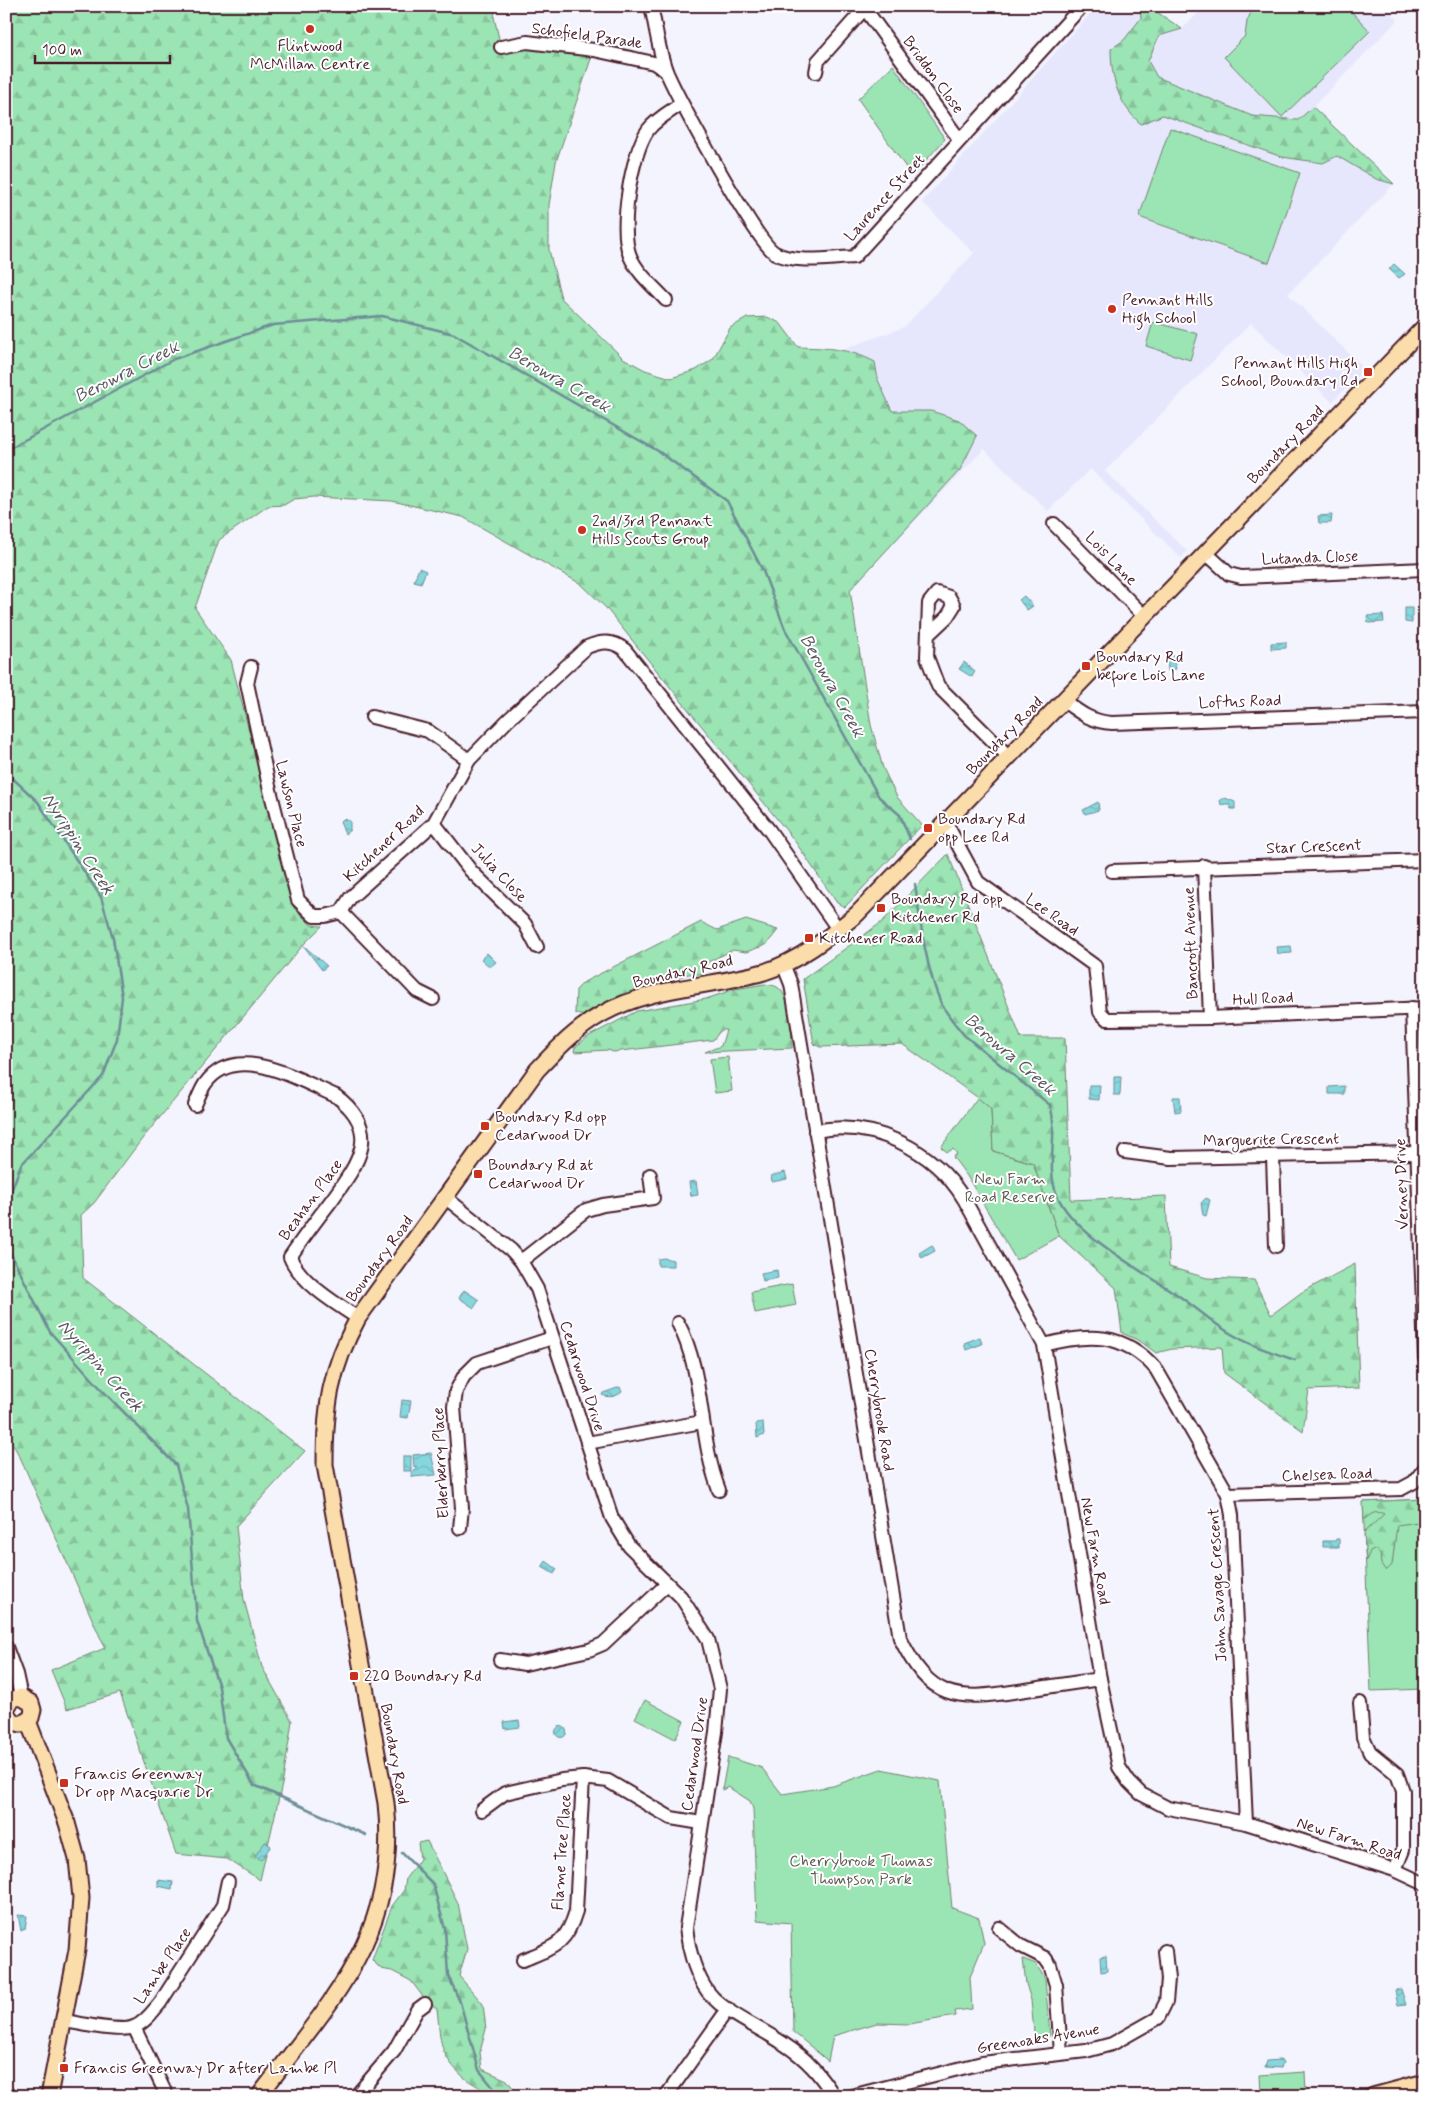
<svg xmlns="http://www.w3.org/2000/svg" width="1431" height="2102" viewBox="0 0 1431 2102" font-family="Mynerve,sans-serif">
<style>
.built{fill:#e6e7fd}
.green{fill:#9be4b4;stroke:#728270}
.forest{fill:url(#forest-firs);stroke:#728270}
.water{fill:url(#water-waves);stroke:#6d8d96}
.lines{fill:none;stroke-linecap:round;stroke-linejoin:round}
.stream{stroke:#6d8d96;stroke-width:2.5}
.minor-casing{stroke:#4a1f2b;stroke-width:16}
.major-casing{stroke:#4a1f2b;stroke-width:19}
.minor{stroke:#fff;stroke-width:12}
.major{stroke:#faddab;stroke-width:15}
.poi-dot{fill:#c8321e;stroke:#fff;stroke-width:2}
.labels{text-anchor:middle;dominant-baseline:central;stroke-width:4;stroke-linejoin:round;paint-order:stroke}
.street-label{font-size:16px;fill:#4a1f2b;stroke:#fff}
.poi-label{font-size:16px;fill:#4a1f2b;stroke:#fff;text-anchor:start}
.park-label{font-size:16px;fill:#625a54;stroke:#fff}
.water-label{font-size:18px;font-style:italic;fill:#5c5660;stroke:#fff}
</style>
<defs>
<pattern id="forest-firs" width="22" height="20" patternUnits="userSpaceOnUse" patternTransform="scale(1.25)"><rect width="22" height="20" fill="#9be4b4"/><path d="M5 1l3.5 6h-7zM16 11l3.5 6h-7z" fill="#87c39b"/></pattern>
<pattern id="water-waves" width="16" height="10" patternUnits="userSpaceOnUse" patternTransform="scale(1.25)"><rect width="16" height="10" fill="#85d7dd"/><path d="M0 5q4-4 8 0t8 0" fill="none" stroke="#74b8be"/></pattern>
</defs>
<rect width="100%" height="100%" fill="#f4f4fe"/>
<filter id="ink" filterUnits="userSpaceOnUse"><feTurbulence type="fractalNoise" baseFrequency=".02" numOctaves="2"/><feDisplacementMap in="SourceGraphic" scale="10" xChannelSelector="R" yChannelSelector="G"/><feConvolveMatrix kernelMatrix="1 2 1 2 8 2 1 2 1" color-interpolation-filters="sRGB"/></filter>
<g filter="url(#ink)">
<polygon class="built" points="1097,6 1148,6 1182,29 1205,6 1384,6 1398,20 1313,107 1394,184 1288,294 1365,369 1332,402 1251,323 1105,471 1187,551 1181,558 1090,469 1048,511 984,449 853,586 807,351 831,354 904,327 974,253 922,202"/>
<g class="green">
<polygon points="1254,6 1346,6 1370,31 1282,117 1224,57 1245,36 1247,21"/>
<polygon points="893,65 945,139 912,176 858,99"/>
<polygon points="1170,128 1300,173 1269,263 1139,217"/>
<polygon points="1153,322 1198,334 1190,360 1146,346"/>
<polygon points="728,1057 732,1091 715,1093 710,1059"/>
<polygon points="978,1097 991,1109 993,1151 1033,1163 1059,1236 1016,1260 967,1176 953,1157 957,1154 953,1149 947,1152 941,1147"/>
<polygon points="792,1284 796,1305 755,1313 751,1292"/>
<polygon points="1425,1499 1425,1689 1371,1691 1363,1502"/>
<polygon points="645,1700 684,1721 675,1739 635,1718"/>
<polygon points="728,1757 762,1768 782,1794 833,1786 881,1769 940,1781 952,1908 979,1918 984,1943 970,1977 972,2009 955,2011 956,2016 909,2024 877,2023 833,2036 828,2061 793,2032 791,1923 757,1920 753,1809 750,1801 728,1787 722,1790"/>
<polygon points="1023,1959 1036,1964 1045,1979 1050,2035 1042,2043 1035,2044 1031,2000 1026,1984"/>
<polygon points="1305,2072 1306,2092 1261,2095 1260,2075"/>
</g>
<g class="forest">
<path d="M6,6H496L494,17L501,47L594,50L556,162L549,205V250L561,298L623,358L645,370L671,378L696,370L713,359L730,328L747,318L767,317L780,323L798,347C828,348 848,348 875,362L878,380L892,411H931L959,420L977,436L960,470L850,590L871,725L883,768L897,797L922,825L845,907L837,903L794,840L606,608L581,584L463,517L392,501L314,497L294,499L284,505L268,506L219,540L195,608L231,660L294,908L311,925L322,926L303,945L142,1139L94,1203L81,1215L83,1278L305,1451L236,1526L244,1600L262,1667L292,1721L283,1780L260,1880L227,1859L176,1854L120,1693L67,1709L51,1670L105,1648L20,1457L6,1432Z"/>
<path d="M1140,6H1148L1182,29L1159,36L1148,61L1157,77L1252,116L1298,120L1313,107L1394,184L1376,179L1337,156L1323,163L1282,157L1163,115L1141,124C1118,104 1111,78 1111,49L1124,40L1141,18Z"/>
<polygon points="948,854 1021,1038 1065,1038 1071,1200 1166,1196 1169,1267 1207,1278 1254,1280 1271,1315 1302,1292 1355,1264 1359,1388 1309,1390 1303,1431 1224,1373 1222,1347 1172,1349 1156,1353 1140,1341 1122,1333 1116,1288 1059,1236 1033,1163 993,1151 991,1109 977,1097 902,1044 820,1047 814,1044 803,979 882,922"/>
<polygon points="746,920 778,930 766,945 746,952 733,950 708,962 702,974 688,974 600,1007 583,1016 575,1013 576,990 584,982 701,922 717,930"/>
<path d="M765,984C769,985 774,985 777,987C791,994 792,1034 792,1048L705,1052L721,1046L726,1030H721L713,1040L613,1052L608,1050L574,1052L575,1047L589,1036L637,1011L706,999L735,989Z"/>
<path d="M1425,1499V1503L1421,1504L1420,1508L1425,1509V1521L1397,1525L1392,1565L1386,1571L1381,1564L1380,1553L1374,1549L1370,1551L1366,1561L1364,1533L1384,1514C1376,1510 1370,1514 1364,1520L1363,1502Z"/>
<path d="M427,1841L458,1903L467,1949L459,1976L483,2004L486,2029L480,2052L482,2069L507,2080L519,2096H488C483,2088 473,2084 466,2079C438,2055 441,2042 437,2009L424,1998L411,1981L392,1971L381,1969L372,1960L392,1906L404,1890L406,1878L420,1859L418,1843Z"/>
</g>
<g class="water">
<polygon points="1394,264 1405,274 1399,278 1389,269"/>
<polygon points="1332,515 1331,523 1319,523 1318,516"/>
<polygon points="419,568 426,571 421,583 414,581"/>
<polygon points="1024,596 1033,606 1027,610 1019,600"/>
<polygon points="1405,608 1412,608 1412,623 1405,622"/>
<polygon points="1383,615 1384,622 1368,623 1367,616"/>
<polygon points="1286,642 1286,648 1271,649 1271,643"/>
<polygon points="1173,655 1176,669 1168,671 1167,656"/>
<polygon points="964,662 975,671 972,677 959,669"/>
<polygon points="1225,798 1235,802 1235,809 1231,809 1230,805 1221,805 1220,800"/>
<polygon points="1098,802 1099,810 1085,814 1083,810"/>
<polygon points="343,819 350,821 350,830 345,834 340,822"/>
<polygon points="303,945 327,966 322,970"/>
<polygon points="1291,946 1292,953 1278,954 1277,947"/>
<polygon points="487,953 496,962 490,967 481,959"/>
<polygon points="1114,1077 1121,1077 1120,1095 1114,1095"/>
<polygon points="1089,1085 1100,1085 1099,1100 1089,1099"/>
<polygon points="1344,1086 1344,1094 1329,1094 1329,1087"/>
<polygon points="1173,1097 1180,1097 1181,1111 1175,1112"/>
<polygon points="785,1172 787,1179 772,1182 771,1176"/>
<polygon points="696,1181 698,1195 691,1196 689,1182"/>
<polygon points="1206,1198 1210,1200 1206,1216 1203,1215 1201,1203"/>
<polygon points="932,1245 935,1251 922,1258 919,1253"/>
<polygon points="664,1258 673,1260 673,1266 658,1266 658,1259"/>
<polygon points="777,1270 778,1278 763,1281 761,1273"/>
<polygon points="464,1290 479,1300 474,1308 459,1298"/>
<polygon points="980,1337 982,1344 966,1350 964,1343"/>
<path d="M620,1387L622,1392C616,1397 608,1398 602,1395L603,1393Z"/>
<polygon points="402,1400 411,1401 408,1418 400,1417"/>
<polygon points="763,1422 764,1435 757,1438 756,1423"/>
<polygon points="431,1453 436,1475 412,1477 412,1472 417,1469 417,1466 414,1467 413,1455"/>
<rect x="403" y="1456" width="8" height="15"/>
<polygon points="1336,1539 1339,1539 1339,1547 1323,1547 1323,1541 1335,1541"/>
<polygon points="546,1561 557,1569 554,1574 542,1567"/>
<polygon points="519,1720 520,1727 505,1729 504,1722"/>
<circle cx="561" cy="1732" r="5.5"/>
<polygon points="265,1842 271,1846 261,1860 255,1856"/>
<polygon points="158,1880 173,1882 172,1889 158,1886"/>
<polygon points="18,1915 27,1916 25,1929 21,1931"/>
<polygon points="1106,1956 1107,1971 1101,1972 1100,1957"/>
<polygon points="1401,1989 1406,2005 1398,2006 1395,1990"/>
<polygon points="1280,2060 1283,2062 1281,2068 1265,2067 1267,2061"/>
</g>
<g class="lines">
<g class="stream">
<polyline points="6,450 174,359 273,325 382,316 454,334 658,451 727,501 763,571 785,629 879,797 900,815 910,839"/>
<polyline points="6,772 38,802 101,897 113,938 122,997 117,1039 103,1076 21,1165 7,1202 9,1250 50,1332 103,1391 176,1465 188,1509 197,1621 219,1687 226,1738 254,1785 366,1835"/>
<path d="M915,884C920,920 926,970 941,1003C947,1015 956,1025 964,1035L1050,1105C1059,1134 1045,1166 1057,1195C1073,1234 1141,1270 1176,1294C1193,1305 1208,1319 1225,1330C1246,1344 1271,1352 1295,1360"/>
<polyline points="402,1853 433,1884 445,1929 448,1975 460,2002 479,2070 500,2096"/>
</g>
<defs>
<g id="minor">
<path d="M651,6C656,28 659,53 667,73C679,100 756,242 775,253C794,264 832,258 854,257L1082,6"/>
<polyline points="863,6 959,139"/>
<polyline points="501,47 527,42 594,50 654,63 666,71"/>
<polyline points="816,72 818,61 865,8"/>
<path d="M666,300C654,287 637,273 630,256C619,229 631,154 648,130C656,119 671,111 681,104"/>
<polyline points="1054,524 1145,617"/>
<polyline points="1206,553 1229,574 1241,577 1425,569"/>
<polyline points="928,635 947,617 954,606 949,597 937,593 929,603 927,657 938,686 1009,757"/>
<polyline points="251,667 247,683 269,786 298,900 314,916 325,916 341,912"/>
<path d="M1064,701C1080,713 1092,722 1112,723L1425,712"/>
<polyline points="372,717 428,731 469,760"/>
<polyline points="434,823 471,871 525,924 537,947"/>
<polyline points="946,823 978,882 1095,966 1100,1012 1107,1019 1210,1018 1425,1008"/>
<polyline points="1204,866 1210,1018"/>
<polyline points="1112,871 1425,860"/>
<path d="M341,912L350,898L434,823L469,760L507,721L587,647C601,641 613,640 625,650L769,830L838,929"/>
<polyline points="341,912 417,991 433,999"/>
<path d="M783,964L791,984L900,1638C930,1700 956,1701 1019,1691C1046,1687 1073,1683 1100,1679"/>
<polyline points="1412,1008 1425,1358"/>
<path d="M195,1105C198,1098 201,1090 205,1084C236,1040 300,1081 336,1096C383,1131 358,1164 331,1201C317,1219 303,1238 290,1257C300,1282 336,1304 358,1318"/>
<path d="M815,1131C873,1119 934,1150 964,1199L1044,1345L1100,1679L1119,1767L1129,1782L1141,1794L1168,1808L1246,1823L1395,1870L1425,1884"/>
<polyline points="1125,1152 1171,1158 1417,1153"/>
<polyline points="1273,1157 1276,1246"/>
<path d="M446,1198L511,1250L521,1261L537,1289L612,1518L629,1546L681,1597L708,1639L720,1689L716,1732L686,1928C689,1949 693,1967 704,1986C719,2012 760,2027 784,2044C807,2059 819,2073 834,2096"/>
<polyline points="521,1261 586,1210 603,1205 653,1198 650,1175"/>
<path d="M678,1323C705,1374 698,1436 719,1490"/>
<path d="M1044,1345C1088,1333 1124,1332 1156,1369L1228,1494L1232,1515L1246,1823"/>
<polyline points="587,1443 702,1422"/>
<polyline points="1228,1494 1401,1489 1414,1482 1425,1468"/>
<polyline points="460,1528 462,1508 454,1407 456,1391 464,1376 477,1363 552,1338"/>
<polyline points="6,1647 16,1674 21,1697"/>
<polyline points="500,1660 525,1664 589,1650 603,1644 667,1584"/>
<polyline points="1360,1703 1363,1737 1370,1752 1397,1774 1403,1791 1403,1850 1395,1870"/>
<polyline points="482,1810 505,1793 562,1780 583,1778 608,1781 671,1818 701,1823"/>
<polyline points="999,1928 1021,1946 1045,1958 1050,1965 1056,1985 1061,2053"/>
<path d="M523,1960C554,1947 566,1945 576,1911L583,1778"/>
<path d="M64,2021C81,2023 118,2033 134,2027C145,2023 153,2011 160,2003L223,1905L228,1881"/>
<polyline points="134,2027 167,2096"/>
<polyline points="356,2096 394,2051 417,2010 425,2004"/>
<polyline points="666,2096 728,2009"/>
<polyline points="851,2096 982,2063 1086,2051 1112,2044 1158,2018 1166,2002 1168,1979 1165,1951"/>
</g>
<g id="major">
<polyline points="6,1708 13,1699 21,1697 31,1703 33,1710 31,1718 21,1724 13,1722 6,1713"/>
<polyline points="28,1721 67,1823 77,1859 81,1898 77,1950 49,2096"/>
<path d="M259,2096C332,1999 400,1934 386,1803L325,1465C325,1406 330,1370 358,1318L537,1070C557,1049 577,1028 602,1014C652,986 711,987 764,972C799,961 829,937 857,914L1425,326"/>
<polyline points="1373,2096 1425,2082"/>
</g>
</defs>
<use href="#minor" class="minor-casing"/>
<use href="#major" class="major-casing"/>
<use href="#minor" class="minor"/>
<use href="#major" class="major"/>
</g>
</g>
<g class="poi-dot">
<circle cx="310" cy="29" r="5"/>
<circle cx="1112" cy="309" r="5"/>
<rect x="1363" y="367" width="10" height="10" rx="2.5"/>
<circle cx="582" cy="530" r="5"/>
<rect x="1081" y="661" width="10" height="10" rx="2.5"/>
<rect x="923" y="823" width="10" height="10" rx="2.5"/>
<rect x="876" y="903" width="10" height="10" rx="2.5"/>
<rect x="804" y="933" width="10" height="10" rx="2.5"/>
<rect x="480" y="1121" width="10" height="10" rx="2.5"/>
<rect x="473" y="1169" width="10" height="10" rx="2.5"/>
<rect x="349" y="1671" width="10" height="10" rx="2.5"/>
<rect x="59" y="1778" width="10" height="10" rx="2.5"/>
<rect x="59" y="2063" width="10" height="10" rx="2.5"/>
</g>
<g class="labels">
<g class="street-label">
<text transform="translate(587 36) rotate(8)">Schofield Parade</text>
<text transform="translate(933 75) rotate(54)">Briddon Close</text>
<text transform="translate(885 198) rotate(-48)">Laurence Street</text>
<text transform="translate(1286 445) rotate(-46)">Boundary Road</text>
<text transform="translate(1310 558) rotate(-2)">Lutanda Close</text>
<text transform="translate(1111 559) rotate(46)">Lois Lane</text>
<text transform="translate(1240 702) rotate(-2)">Loftus Road</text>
<text transform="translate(1005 736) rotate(-46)">Boundary Road</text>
<text transform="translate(291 804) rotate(76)">Lawson Place</text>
<text transform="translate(384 844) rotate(-43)">Kitchener Road</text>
<text transform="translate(1314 847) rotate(-2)">Star Crescent</text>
<text transform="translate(499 873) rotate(47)">Julia Close</text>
<text transform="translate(1052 915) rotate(35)">Lee Road</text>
<text transform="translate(1191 943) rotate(-92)">Bancroft Avenue</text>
<text transform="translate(683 972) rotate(-13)">Boundary Road</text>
<text transform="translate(1263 999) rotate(-3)">Hull Road</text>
<text transform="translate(1271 1140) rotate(-1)">Marguerite Crescent</text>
<text transform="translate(1402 1184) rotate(-92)">Verney Drive</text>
<text transform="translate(311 1200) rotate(-54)">Beahan Place</text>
<text transform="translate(380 1259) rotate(-54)">Boundary Road</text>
<text transform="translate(582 1376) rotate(72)">Cedarwood Drive</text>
<text transform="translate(879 1410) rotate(81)">Cherrybrook Road</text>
<text transform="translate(441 1463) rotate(-93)">Elderberry Place</text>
<text transform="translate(1327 1475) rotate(-2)">Chelsea Road</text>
<text transform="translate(1095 1551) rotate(80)">New Farm Road</text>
<text transform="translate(1218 1585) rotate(-93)">John Savage Crescent</text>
<text transform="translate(394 1754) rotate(80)">Boundary Road</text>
<text transform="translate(695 1754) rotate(-82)">Cedarwood Drive</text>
<text transform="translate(1349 1839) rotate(18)">New Farm Road</text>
<text transform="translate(562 1852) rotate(-86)">Flame Tree Place</text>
<text transform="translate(163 1966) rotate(-56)">Lambe Place</text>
<text transform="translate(1038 2039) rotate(-9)">Greenoaks Avenue</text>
</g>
<g class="poi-label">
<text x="310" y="46" text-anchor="middle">Flintwood<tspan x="310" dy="18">McMillan Centre</tspan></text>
<text x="1122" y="300">Pennant Hills<tspan x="1122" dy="18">High School</tspan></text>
<text x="1358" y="363" text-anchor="end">Pennant Hills High<tspan x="1358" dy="18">School, Boundary Rd</tspan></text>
<text x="592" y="521">2nd/3rd Pennant<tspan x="592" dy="18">Hills Scouts Group</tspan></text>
<text x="1096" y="657">Boundary Rd<tspan x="1096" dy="18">before Lois Lane</tspan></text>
<text x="938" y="819">Boundary Rd<tspan x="938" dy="18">opp Lee Rd</tspan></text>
<text x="891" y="899">Boundary Rd opp<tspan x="891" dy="18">Kitchener Rd</tspan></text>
<text x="819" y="938">Kitchener Road</text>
<text x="495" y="1117">Boundary Rd opp<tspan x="495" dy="18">Cedarwood Dr</tspan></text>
<text x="488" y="1165">Boundary Rd at<tspan x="488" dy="18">Cedarwood Dr</tspan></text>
<text x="364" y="1676">220 Boundary Rd</text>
<text x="74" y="1774">Francis Greenway<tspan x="74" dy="18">Dr opp Macquarie Dr</tspan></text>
<text x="74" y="2068">Francis Greenway Dr after Lambe Pl</text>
</g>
<g class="park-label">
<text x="1010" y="1179">New Farm<tspan x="1010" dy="18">Road Reserve</tspan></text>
<text x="861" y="1861">Cherrybrook Thomas<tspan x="861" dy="18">Thompson Park</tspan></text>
</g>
<g class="water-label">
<text transform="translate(127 372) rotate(-27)">Berowra Creek</text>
<text transform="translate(559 380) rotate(30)">Berowra Creek</text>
<text transform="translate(832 686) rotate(61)">Berowra Creek</text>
<text transform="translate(78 844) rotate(57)">Nyrippin Creek</text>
<text transform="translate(1010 1055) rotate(41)">Berowra Creek</text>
<text transform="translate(100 1366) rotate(48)">Nyrippin Creek</text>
</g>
</g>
<rect width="1431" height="2102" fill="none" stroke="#fff" stroke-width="25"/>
<rect x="12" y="12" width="1406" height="2077" fill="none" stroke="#4a1f2b" stroke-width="2" filter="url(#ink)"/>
<path d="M35 55v8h135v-8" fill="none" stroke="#4a1f2b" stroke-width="2.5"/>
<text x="42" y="55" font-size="15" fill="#4a1f2b" stroke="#ffffff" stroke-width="4" paint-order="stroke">100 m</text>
</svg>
